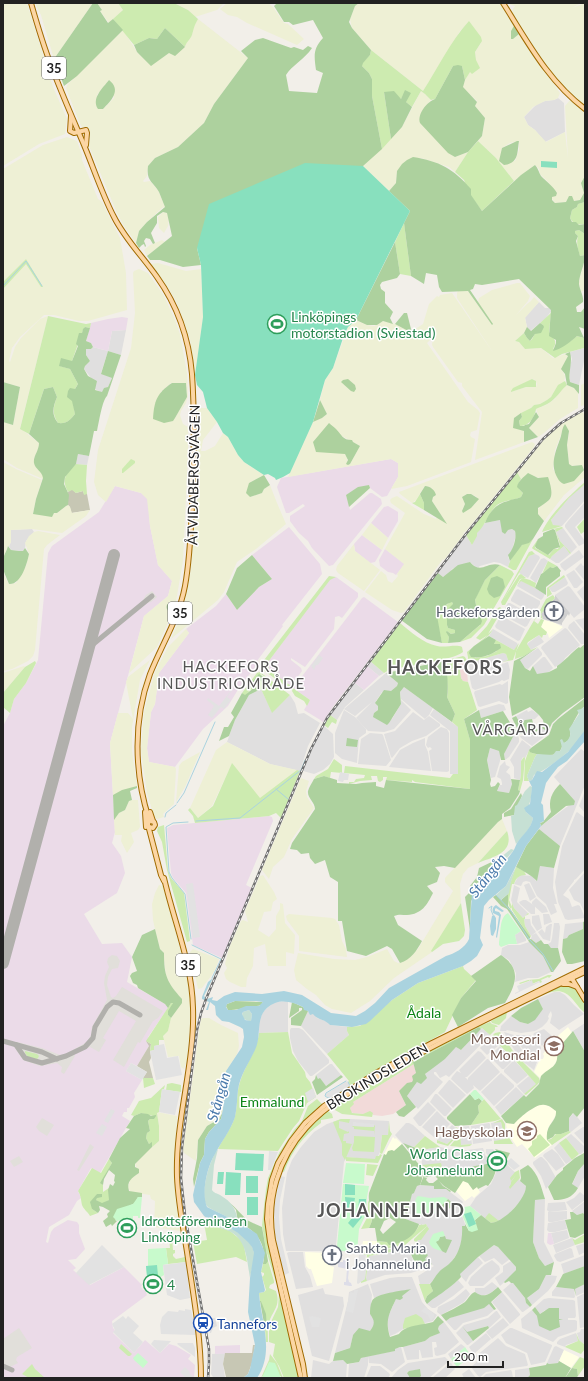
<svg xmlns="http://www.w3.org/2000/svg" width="588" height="1381" viewBox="0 0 588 1381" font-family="Lato,sans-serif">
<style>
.residential{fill:#e0dfdf}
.commercial{fill:#f2dad9}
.industrial{fill:#ebdbe8}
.education{fill:#ffffe5}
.religious{fill:#d0d0d0}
.airport{fill:#e1dfda}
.construction{fill:#c7c7b4}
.farmland{fill:#eef0d5;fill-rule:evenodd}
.grass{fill:#cdebb0;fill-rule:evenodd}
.forest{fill:#add19e;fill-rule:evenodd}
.wetland{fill:#c6e0d4}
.park{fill:#c8facc}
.pitch{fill:#88e0be}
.parking{fill:#e2e2e2}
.plaza{fill:#dddde8}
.water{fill:#aad3df;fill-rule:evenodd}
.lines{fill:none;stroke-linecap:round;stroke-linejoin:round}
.stream{stroke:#aad3df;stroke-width:1}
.taxiway{stroke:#b1b0ac;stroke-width:5}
.runway{stroke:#b1b0ac;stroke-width:12}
.major-casing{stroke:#a06b00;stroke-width:6}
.major{stroke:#fcd6a4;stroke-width:4}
.rail-casing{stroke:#707070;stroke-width:2.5}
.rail{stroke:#fff;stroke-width:1;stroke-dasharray:3;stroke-linecap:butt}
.labels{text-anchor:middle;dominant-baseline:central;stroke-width:3;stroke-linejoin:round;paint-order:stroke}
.shield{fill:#fff;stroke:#646464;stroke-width:1}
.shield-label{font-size:13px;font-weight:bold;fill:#222}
.leisure-label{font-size:14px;fill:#27864d;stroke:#fff;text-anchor:start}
.street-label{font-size:14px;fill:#222;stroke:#fff}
.worship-label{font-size:14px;fill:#5b616d;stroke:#fff;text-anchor:end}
.park-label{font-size:14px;fill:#0c8416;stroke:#fff}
.education-label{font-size:14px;fill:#785e54;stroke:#fff;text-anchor:end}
.transit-label{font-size:14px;fill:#164399;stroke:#fff;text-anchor:start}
.neighbourhood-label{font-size:15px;letter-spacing:1px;fill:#555;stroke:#fff}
.water-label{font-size:15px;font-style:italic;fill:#4a7aab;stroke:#fff}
.district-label{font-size:18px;font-weight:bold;letter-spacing:1px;fill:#555;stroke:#fff}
</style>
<rect width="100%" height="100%" fill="#f2efe9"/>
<g class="residential">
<polygon points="558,98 564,103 565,132 545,142 535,130 528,125 524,117 537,104 545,101 554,100"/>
<polygon points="539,302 545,308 549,308 552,310 546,318 530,331 527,327 525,317"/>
<polygon points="126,330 121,355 108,351 101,373 112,378 108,387 102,393 95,389 92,379 84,369 85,366 90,361 86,355 86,349 91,349 93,347 108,351 112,331"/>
<polygon points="584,348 584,361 579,385 570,382 570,366 572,359 570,352"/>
<polygon points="78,454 89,456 87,465 76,464"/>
<polygon points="584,484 585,500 562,526 553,526 551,520 569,498"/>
<polygon points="585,502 585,517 575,527 585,541 585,543 579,546 565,527 565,525 568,521 572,524 568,521"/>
<polygon points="500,520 508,530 512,529 515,531 516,535 512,550 508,557 510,561 508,567 500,563 494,562 480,566 477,568 470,562 452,569 450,573 443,577 438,573 466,535 472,545 476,533 485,523"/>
<polygon points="563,528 577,547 571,553 560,541 556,532"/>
<polygon points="32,529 34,532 26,541 25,548 23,551 19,551 11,550 9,546 11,542 11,530"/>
<polygon points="564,546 570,554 559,563 556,563 550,559 552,556"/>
<polygon points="579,550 584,557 565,571 561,567 560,564"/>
<polygon points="535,554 539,556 540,558 528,578 526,577 519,573 529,556"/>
<polygon points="544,558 548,561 536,583 530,578 541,559"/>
<polygon points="581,563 583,566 585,565 585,581 575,569"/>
<polygon points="574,570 583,582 577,588 574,588 566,575"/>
<polygon points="565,577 568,583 567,585 555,592 552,592 549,588"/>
<polygon points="521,580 545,594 543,598 541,600 517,586"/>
<polygon points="585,585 585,603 577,592"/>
<polygon points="568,586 570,587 585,607 585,609 574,618 555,595"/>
<polygon points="518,589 540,601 540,604 535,612 533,613 511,601 511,599 516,590"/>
<polygon points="508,603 510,603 532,615 532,617 527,626 525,627 503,615 503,612"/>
<polygon points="502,616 525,629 520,640 518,641 496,628 495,626 500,617"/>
<polygon points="585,618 585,632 575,620"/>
<polygon points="574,621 585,635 585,643 584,644 581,644 568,628 569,625"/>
<polygon points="565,628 567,629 580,645 565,658 563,662 555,667 541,648 542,646"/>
<polygon points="493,629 517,643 518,645 515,649 514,650 489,636"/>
<polygon points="539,635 544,642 531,650 527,644"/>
<polygon points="538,648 542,653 542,655 528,669 525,668 520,660"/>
<polygon points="503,653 506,654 508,660 502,662 500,661 497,664 471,671 470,670 469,663"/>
<polygon points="543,657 545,657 553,668 549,672 537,675 533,666"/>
<polygon points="370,661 384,673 379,676 367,666"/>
<polygon points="508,662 510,670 509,679 504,681 502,680 499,682 475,690 472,688 470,679 470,675 471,673 497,665 501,666 502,664"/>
<polygon points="386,673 398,683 397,686 391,691 382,692 376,701 378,706 378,710 374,713 392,719 401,704 401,700 411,710 394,729 384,732 368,731 356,718 372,702 355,716 344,709"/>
<polygon points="508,681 508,703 506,704 499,701 480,707 478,706 474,693 475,691 500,684 502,685"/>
<polygon points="354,682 364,690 345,707 337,720 330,715"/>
<polygon points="404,687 433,708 429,715 425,719 401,699 400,692"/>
<polygon points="261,689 272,712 290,695 295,703 298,714 304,713 320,723 308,746 300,771 270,764 227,742 235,720 249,695"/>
<polygon points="499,704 504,705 506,710 481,718 479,710"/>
<polygon points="434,709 458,727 458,774 450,774 450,731 430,715"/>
<polygon points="344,710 355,717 366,729 366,733 359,738 357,763 342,759 335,753 335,733"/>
<polygon points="527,710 528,712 532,710 539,715 535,719 525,720 520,723 516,716"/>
<polygon points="413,712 424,720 429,716 440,724 440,726 426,736 412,741 400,748 392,758 391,757 384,734 395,731"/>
<polygon points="324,726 333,734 334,757 330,764 323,770 314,774 303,771 318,736"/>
<polygon points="441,727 447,729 449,733 449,771 447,772 432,771 429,751 432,749 430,747 428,748 426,745 428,737"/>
<polygon points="542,728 548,732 546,735 532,746 521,738 520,736 530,736 539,733 539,730"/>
<polygon points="515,731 519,738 519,742 509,757 505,760 504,754"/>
<polygon points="370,733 382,734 383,735 391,760 386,766 358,764 361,739"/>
<polygon points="425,738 425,745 428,752 431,771 389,767 400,750 413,743"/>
<polygon points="522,740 531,747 525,758 523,757 521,761 521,775 520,780 514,778 514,767 510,760"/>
<polygon points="490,748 499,751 500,754 500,761 495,777 491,778 487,760"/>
<polygon points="581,749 585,752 585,785 560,846 539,829 541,826 575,801 554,777"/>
<polygon points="505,761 506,765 510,767 506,772 510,775 512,784 509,793 497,791 500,785 502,785 502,783 501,779 497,777 500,766"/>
<polygon points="585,791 585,813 579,806"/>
<polygon points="577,812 585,818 585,869 576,879 574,880 574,881 563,895 569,899 572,907 578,905 580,906 585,918 568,920 565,919 558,902 555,882 562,846 576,813"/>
<polygon points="540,866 554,868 553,888 557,904 554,904 557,912 551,915 546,904 537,896 530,882 526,881 523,882 521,886 514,884 518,877 521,875 532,876 536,881"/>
<polygon points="585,872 585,913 580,903 574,900 569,890"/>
<polygon points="529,883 536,897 530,901 524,885"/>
<polygon points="514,885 520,888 517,902 528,913 523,918 514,908 511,900"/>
<polygon points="536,898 546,907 548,912 542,913 532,904 532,902"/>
<polygon points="523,900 526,900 535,906 535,914 531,914 520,904 519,902"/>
<polygon points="543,914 549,914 552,922 544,925"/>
<polygon points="539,915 542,928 537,931 532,923 532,916"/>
<polygon points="524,919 530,919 531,925 536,932 531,936 525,926"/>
<polygon points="583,922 583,929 569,935 567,938 563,939 565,924"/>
<polygon points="554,923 559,923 560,927 558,948 551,948 548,944 551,942 552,938"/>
<polygon points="550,924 552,924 550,941 543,939 538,932 542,929 545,933 546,927"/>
<polygon points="521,931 526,939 526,941 517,944 515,935"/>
<polygon points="536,933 541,940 536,943 531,939 532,935"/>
<polygon points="529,942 543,956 551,972 538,978 528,978 515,982 516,973 509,960 501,955 502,948 508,945 520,945"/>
<polygon points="554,992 560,992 565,995 574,1005 584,1014 559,1030 550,1023 552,1015 551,1011 549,1014 548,1017 549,1018 547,1022 542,1027 535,1031 521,1033 507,1030 506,1031 500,1031 501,1026 511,1016 520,1022 528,1024 543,1009 538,999"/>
<polygon points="288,1001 288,1032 259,1033 259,1020 264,1011 274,1002"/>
<polygon points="308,1011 312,1014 312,1012 317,1018 328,1022 330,1025 347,1027 347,1031 349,1035 327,1054 301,1026"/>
<polygon points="585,1023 585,1052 573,1031"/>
<polygon points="291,1028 299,1028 303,1030 329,1060 329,1063 312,1076 310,1076 298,1061 293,1051 290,1038 290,1030"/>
<polygon points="482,1028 490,1035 449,1077 446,1075 440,1078 436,1072 434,1072 434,1074 443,1082 418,1109 407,1096 417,1082 434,1066 445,1059 456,1047 461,1050"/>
<polygon points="544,1029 552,1036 542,1046 533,1036 534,1033"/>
<polygon points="504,1032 514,1035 516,1041 522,1050 517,1054 508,1040"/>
<polygon points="516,1035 530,1035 541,1047 541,1049 536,1059 533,1058 523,1049 517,1041"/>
<polygon points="491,1037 499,1045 487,1055 480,1048"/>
<polygon points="500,1046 513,1060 504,1069 502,1069 490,1057 490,1056"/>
<polygon points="478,1051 481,1052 486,1058 467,1077 465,1077 468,1080 468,1078 487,1059 488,1059 500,1072 480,1091 473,1085 474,1088 467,1094 451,1079 452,1077 457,1071 461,1073 459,1070"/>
<polygon points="527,1055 537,1062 534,1070 522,1061"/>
<polygon points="514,1060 528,1075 517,1084 504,1072 504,1070"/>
<polygon points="330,1064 332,1064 341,1075 326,1086 320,1079 318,1079 316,1075"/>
<polygon points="501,1073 514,1085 514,1087 494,1106 481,1092"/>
<polygon points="529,1076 537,1084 524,1094 517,1086"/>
<polygon points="449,1080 450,1080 466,1095 453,1108 438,1093"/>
<polygon points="516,1087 524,1095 501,1115 495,1107"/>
<polygon points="435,1094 437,1094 452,1109 446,1116 444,1116 430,1102"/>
<polygon points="428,1102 436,1110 421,1126 419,1126 413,1118"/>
<polygon points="437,1111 450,1124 436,1139 422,1127"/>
<polygon points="574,1113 582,1123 571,1132 569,1131 568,1119"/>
<polygon points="341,1119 350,1119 389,1121 388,1135 382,1135 380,1152 376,1160 347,1157 344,1162 336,1246 333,1247 332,1249 328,1251 286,1251 283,1234 282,1208 287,1173 292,1160 301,1147 314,1132 327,1124"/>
<polygon points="501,1122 505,1140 494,1141 491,1123"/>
<polygon points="406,1123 409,1123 413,1125 425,1136 414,1147 403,1144 395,1135"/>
<polygon points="489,1123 490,1124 492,1141 473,1144 471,1126"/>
<polygon points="452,1125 458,1130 458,1133 447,1144 437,1140"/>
<polygon points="469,1126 472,1144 461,1145 460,1127"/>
<polygon points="583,1127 585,1127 585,1145 574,1133"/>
<polygon points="571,1134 585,1147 585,1150 581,1154 579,1154 566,1138"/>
<polygon points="559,1143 572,1160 566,1164 554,1148"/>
<polygon points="440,1147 458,1151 483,1148 485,1155 490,1161 489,1163 482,1166 467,1168 455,1175 448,1175 441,1172 435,1176 422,1165 421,1150"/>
<polygon points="552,1149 558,1154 565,1165 556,1171 543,1156 544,1154"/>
<polygon points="540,1157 542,1157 547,1162 555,1176 555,1178 546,1189 541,1176 533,1164 533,1162"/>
<polygon points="504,1162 518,1175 520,1181 526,1186 526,1189 523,1198 508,1215 499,1221 491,1223 470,1206 476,1197 491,1184 498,1168"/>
<polygon points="585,1163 585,1176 578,1188 572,1185 578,1171"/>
<polygon points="420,1185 434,1186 434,1189 446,1189 462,1201 463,1202 459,1208 465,1224 465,1226 462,1227 463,1233 460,1249 450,1264 439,1272 437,1277 428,1285 421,1289 418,1276 434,1266 425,1259 428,1255 421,1254 417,1251 419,1248 416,1245 418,1239 428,1229 426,1224 421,1225 403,1218 405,1213 407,1214 412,1193 414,1193 417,1186"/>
<polygon points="580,1192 585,1196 585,1200 572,1210 566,1202 574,1198"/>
<polygon points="545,1199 544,1242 554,1262 545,1266 539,1258 533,1242 535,1200"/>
<polygon points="585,1201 585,1211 584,1212 585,1213 585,1215 583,1213 577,1215 573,1212 572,1211"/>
<polygon points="565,1202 567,1210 549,1212 547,1210 548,1203"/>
<polygon points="567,1211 567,1219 553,1222 549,1222 548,1221 548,1212"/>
<polygon points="565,1220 567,1229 555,1232 549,1232 547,1230 548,1223"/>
<polygon points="567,1230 569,1238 554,1244 551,1233"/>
<polygon points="572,1238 575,1245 556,1253 553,1245"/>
<polygon points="585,1243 585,1252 579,1255 576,1246"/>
<polygon points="494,1245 498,1247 510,1259 502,1265 494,1258 485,1262 479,1256"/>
<polygon points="409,1248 413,1261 423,1269 411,1273 385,1275 367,1281 366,1279 369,1256 385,1254"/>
<polygon points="570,1248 572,1249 574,1257 560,1262 557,1261 554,1256 555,1254"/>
<polygon points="289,1252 303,1252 305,1267 310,1276 313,1287 296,1289 287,1253"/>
<polygon points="585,1255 585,1266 564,1274 561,1264"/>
<polygon points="478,1257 483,1263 469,1276 466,1282 459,1274"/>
<polygon points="492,1260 499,1266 500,1269 499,1272 483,1286 470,1286 468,1283 471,1277 484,1265"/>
<polygon points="511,1261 516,1267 516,1270 509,1278 500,1286 495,1278 503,1272 503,1266"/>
<polygon points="546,1275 557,1276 555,1282 548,1291 532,1305 527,1298 539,1289"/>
<polygon points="398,1277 412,1277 422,1302 428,1309 437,1315 433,1321 405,1328 395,1334 390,1336 388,1328 387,1319 396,1299 403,1298 385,1294 374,1298 370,1284 390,1278"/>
<polygon points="458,1280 464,1287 453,1296 435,1308 432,1308 427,1304 431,1299 445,1291"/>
<polygon points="492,1282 498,1287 489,1294 480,1296 475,1292 475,1288 484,1288"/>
<polygon points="511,1283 513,1283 525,1298 526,1303 530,1307 523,1312 522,1312 503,1290"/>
<polygon points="368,1284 372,1295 370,1314 374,1319 374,1325 370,1331 353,1335 350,1348 335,1353 348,1301 349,1292"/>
<polygon points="585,1284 585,1292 576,1296 575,1289"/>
<polygon points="556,1287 574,1289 575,1297 574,1298 552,1296 552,1292"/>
<polygon points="323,1288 325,1294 343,1297 344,1306 329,1361 312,1356 298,1295"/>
<polygon points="466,1289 470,1294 464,1302 441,1315 437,1312 438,1307 454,1299"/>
<polygon points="502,1292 520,1314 520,1315 510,1324 492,1302"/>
<polygon points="585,1293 585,1327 580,1328 577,1297"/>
<polygon points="549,1298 573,1300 575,1301 576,1316 575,1318 568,1318 568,1320 575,1320 577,1321 577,1329 576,1331 558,1337 553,1342 522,1328 521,1319 532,1310 537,1316 559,1319 545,1310 540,1314 535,1307 544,1299"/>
<polygon points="489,1304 494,1310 487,1316 463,1323 456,1330 454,1330 446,1321 450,1318"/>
<polygon points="496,1311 497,1311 501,1317 489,1328 487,1326 467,1333 473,1341 468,1345 467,1345 456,1333 464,1325 488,1318"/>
<polygon points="215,1318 217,1326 213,1328 211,1333 210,1333 207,1319"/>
<polygon points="503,1318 509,1325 492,1339 486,1332"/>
<polygon points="444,1322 459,1342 445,1354 437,1356 435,1355 434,1348 437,1347 436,1342 432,1342 433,1357 422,1358 420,1350 419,1350 419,1359 407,1360 403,1347 425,1341 430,1337 439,1333 438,1329 439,1326"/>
<polygon points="510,1328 512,1328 552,1345 552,1346 545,1362 531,1365 527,1353 506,1343 501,1335"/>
<polygon points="581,1329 585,1329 585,1345 579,1340 577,1333 580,1332"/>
<polygon points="486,1333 491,1339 475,1353 473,1353 469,1347"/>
<polygon points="576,1333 578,1341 566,1345 565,1347 557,1344 557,1342 560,1339"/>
<polygon points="498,1338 506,1346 525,1354 528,1365 527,1366 486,1372 480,1377 478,1376 471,1367 479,1360 476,1356"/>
<polygon points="461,1344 465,1347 451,1359 448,1354"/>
<polygon points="556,1346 564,1350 558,1363 549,1364 547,1363 554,1347"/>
<polygon points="400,1347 401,1347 405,1362 392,1372 381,1364 369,1363 368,1356 394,1351 394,1349"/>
<polygon points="225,1353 223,1364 225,1378 213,1377 211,1374 212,1354"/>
<polygon points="368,1356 368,1365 364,1378 348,1378 349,1364 359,1362 361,1358"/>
<polygon points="445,1357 449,1361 429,1378 419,1378 421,1376 420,1369 407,1372 410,1378 391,1378 398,1370 408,1363"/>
<polygon points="313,1360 329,1364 333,1361 343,1360 347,1364 346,1378 311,1378"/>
<polygon points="450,1363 451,1363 455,1369 445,1378 432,1378"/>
<polygon points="371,1366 380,1366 389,1373 390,1375 388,1378 366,1378"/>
<polygon points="529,1368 530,1375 527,1378 515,1378 515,1370"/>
<polygon points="469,1369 476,1378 464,1378 462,1374"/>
<polygon points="511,1370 512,1372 513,1378 482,1378 486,1374"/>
</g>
<g class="commercial">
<polygon points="462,662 466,662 468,682 463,681 461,678 459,663"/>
<polygon points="414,1064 416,1073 412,1083 399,1091 406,1105 393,1114 382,1116 373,1115 373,1113 363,1114 353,1113 351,1112 350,1108 353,1102"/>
</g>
<g class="industrial">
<polygon points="122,317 128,318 126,330 112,331 108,351 93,347 91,343 86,341 91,323 108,319"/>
<polygon points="391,459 398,463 398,477 387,496 382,497 370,488 369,485 346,495 350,510 370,493 372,493 381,499 382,504 333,565 329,566 312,548 308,541 299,533 290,521 290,516 305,506 303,504 289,513 286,513 277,487 281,478"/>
<polygon points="115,486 141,493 148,499 150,526 158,565 172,581 168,596 144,616 110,743 115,832 112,843 121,856 125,873 117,893 84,914 102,944 122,943 132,957 127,982 165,1004 168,1008 148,1037 149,1046 137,1066 131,1063 126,1071 142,1080 134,1093 135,1097 129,1108 127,1108 127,1112 124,1112 122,1116 130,1121 100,1173 91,1168 78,1191 81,1198 77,1201 69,1215 49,1227 46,1242 48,1243 51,1232 54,1228 68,1220 77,1222 79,1225 79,1233 85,1249 76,1259 68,1260 76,1268 73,1270 90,1285 124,1267 142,1285 141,1287 143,1290 145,1290 147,1295 112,1321 113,1328 115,1330 113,1333 134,1353 145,1340 160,1353 169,1344 176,1346 191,1355 188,1359 195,1365 194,1378 3,1378 3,726 10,713 14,699 26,683 38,660 48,553 52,546 99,512"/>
<polygon points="388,506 398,512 398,521 388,538 371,523 384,507"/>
<polygon points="289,527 320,564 322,574 282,625 283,626 257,661 258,663 239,688 228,706 203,729 175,767 149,762 147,748 151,712 155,704 159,673 189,633 186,629 216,606 226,594 237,610 259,587 272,579 252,555"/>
<polygon points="362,535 382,550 375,562 370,563 355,551 354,544"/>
<polygon points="385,549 405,564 396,575 393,573 388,572 380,566 379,560"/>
<polygon points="336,577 358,593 358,597 342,618 339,616 335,617 334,629 305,667 291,658 291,660 301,668 302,671 291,686 269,670 268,662 330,579"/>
<polygon points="364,597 398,622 332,708 323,723 322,721 304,710 310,700 293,688 356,606 362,598"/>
<polygon points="367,666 379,676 364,690 354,682"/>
<polygon points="269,816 272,817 273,821 246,885 252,888 222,958 193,945 186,893 173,878 171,873 167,828 173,825"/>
<polygon points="548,1233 551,1233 554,1244 550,1245 547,1243"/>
<polygon points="240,1345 240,1353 215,1354 215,1346"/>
</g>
<g class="education">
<polygon points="544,620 553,622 563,627 549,638 548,634 541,627"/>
<polygon points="568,1027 572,1033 564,1041 558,1059 551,1070 543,1074 540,1078 534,1072 540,1059 543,1059 544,1056 543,1054 553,1040"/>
<polygon points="540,1104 546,1105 556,1110 556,1115 548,1128 547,1140 552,1145 535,1158 522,1144 517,1147 507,1132 506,1123 514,1124 518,1118"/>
<polygon points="393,1137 395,1139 396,1138 402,1144 394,1151 386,1155 384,1154"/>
<polygon points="463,1180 468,1183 473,1190 477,1187 480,1192 474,1198 472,1196 465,1201 456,1191"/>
<polygon points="363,1241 377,1241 377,1249 369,1249 366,1252 361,1252"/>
<polygon points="305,1252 329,1253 329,1257 331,1258 330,1266 334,1267 332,1283 317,1286 311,1269 309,1269 306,1266"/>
<polygon points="564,1350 579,1357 571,1368 559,1361"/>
</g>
<polygon class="religious" points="555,595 570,613 569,616 568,614 562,623 562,625 543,619 541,614 555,598"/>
<g class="airport">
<polygon points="152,591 157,597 151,602 146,603 143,600 146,595"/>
<polygon points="112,955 117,956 120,961 118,968 112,969 108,977 107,985 111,997 113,998 116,996 122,987 163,1011 158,1018 153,1021 140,1043 138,1042 124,1067 113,1060 136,1021 119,1011 103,1038 106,1040 99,1052 90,1047 74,1054 75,1056 64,1074 61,1072 62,1067 57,1063 40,1066 23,1060 15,1048 17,1042 42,1048 60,1055 66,1054 87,1042 91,1035 92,1027 107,1000 104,983 105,976 109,967 107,962 108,958"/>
<polygon points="42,1118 54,1125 47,1136 39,1131 36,1127"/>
<polygon points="90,1144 94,1147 79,1171 77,1170"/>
<polygon points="19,1156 23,1162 14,1167 10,1161"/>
<polygon points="19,1328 32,1348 17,1357 16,1360 18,1363 10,1367 9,1371 3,1368 3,1339"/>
</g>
<g class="construction">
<polygon points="72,489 76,493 83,491 84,494 87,494 90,510 71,513 70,507 68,505 68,492"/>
<polygon points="146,1041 151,1044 150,1050 151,1058 149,1062 153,1078 145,1079 143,1078 147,1072 137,1066 149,1046"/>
<polygon points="253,1345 255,1345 252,1363 248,1374 243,1378 226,1377 223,1364 225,1353 252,1353"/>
</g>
<g class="farmland">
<polygon points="3,3 27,3 45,61 44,65 47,68 53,87 67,119 65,134 39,144 3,166"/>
<polygon points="35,3 93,3 54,59 41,15"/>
<polygon points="97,3 118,3 123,10 109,23 100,11 101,9"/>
<polygon points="174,3 224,3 217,10 195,17 188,10"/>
<polygon points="227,3 268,3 273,7 284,23 288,24 304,39 297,45 247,23 237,17 228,15 220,9"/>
<path d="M359,3H500L514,26L513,39L519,34L560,93L558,98L554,100L545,101L533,107L524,117L528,125L535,130L546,142L565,132L568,158L565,106L570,100L585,112V176L583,189L585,193L580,200L574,201L568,199L566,202L555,203L552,199V196L557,193L547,181L540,174L539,169L535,165L514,181L496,158L478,141L482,136L485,118L475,106L477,101L462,87L465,80L476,60L475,52L481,43L469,22L460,31L437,70L423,91L371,50L352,28L350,19L355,6ZM519,141V150L515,161H500L502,148L510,143Z"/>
<polygon points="506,3 581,3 572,8 585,3 585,105 569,93 547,67 512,13 513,9 515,6"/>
<path d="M198,19L248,58L214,104L204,123L178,147L155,158L148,166L147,176L143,181L144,182L150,181L158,190L165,207L162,208L147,222L139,231L136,243L124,226L117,213L89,146L90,133L89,130L87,127H82L80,124L66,88L68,84L123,30L137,52L151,65L169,53L185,47L186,43L192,35L193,27ZM109,80L114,98L103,109L97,106V95Z"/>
<polygon points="421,91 425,94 431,100 422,111 455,157 468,152 455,172 449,167 421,158 397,171 396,183 389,191 363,166 402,127"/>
<polygon points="67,137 77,141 82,155 82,160 98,199 102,202 120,238 126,273 127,310 88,321 79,321 54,315 44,315 20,337 12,348 9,361 10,362 15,347 21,338 40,319 48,316 20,428 39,443 39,448 34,458 43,474 43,479 17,468 3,459 3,422 13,425 20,387 3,382 3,289 26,263 41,287 26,259 3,282 3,169 43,145"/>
<polygon points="163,212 167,213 169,218 168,226 164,233 159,228 158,217"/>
<polygon points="162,240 165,242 147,256 144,250 150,245"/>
<polygon points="585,260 585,290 581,292 579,283 580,277"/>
<polygon points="158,263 186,271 201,269 203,317 195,375 190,339 183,319 176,301 167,286 151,264"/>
<path d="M139,269L148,273L164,296L175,320L180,334L187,373L188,396L186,403L181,411L180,415L183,424L188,427V453L183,561L175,607L157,647L129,673L144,616L168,596L172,581L158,565L150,526L147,499L141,493L115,486L106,502L98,495L94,482L98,450L131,348L135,313L133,273L134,271ZM171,383H186L187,397L175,418L161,392Z"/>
<path d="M517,283H520L530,296L528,301L516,315L527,304L531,301L534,297L539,302L525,318L527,327V330L515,341L519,342L525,349L541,348L553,358L565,354L568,356L562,368V370L565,376L564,383H561L551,397L547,400L540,404L534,405L527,411L515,417L524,432V442L475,460L482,412L462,386V383L458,382L433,347L432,345L433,338L436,336H434L427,343L468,402L478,410L480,413L477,430L471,432L470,435L471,437L475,439L471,462L407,486L391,489L398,477V463L391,459L288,477L313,422L322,418L327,414L320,400L325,380L333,368L348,327L356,320L367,325L374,326L383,321L395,324L411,332L423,324L429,304L437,296L439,297L440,295L452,293L494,354L457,298V293L458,291H468L492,325L478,302L479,298L492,290ZM532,379L535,380L537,384L536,387H526L511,392L523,384ZM340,435L360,446L350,464L348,465L347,457L345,454Z"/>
<polygon points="585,383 585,405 581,406 581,385"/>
<polygon points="567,385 574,388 578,391 578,408 560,419 544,433 538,437 529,428 539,417 536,409 546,405 555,399 561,389"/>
<polygon points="196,408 207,408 217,422 203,440 201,451 205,451 215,446 223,433 228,437 238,455 244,462 264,475 249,483 250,497 262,493 264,489 270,485 277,503 286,524 256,549 237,562 224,592 218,600 171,639 182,613 187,592 191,568 196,476"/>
<path d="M582,412L585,415V477L564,495L544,521L538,514V510L540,506L549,500L551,497L550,483L542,478L534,477L521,479L517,472L548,435L558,426L573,416ZM565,425L569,434L567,445L569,464L570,466L582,465L584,470L556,474L553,469L555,450L561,435L563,428Z"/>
<path d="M532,442L535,444L534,447L466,531L463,533L464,534L444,560L443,559L404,612L401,613L392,610L365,592L381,571L386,575L388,581L392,583L398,576L397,574L404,564L385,549L405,513L391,503L390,500L392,498L397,496L424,514L436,519L437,517L446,523L432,501L433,497L436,495L431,488L427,486L424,487L416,500L412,503L400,494L399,492ZM467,494H471L477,497L475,504L462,510L465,504L462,497Z"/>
<polygon points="3,462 16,469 42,480 36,499 33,514 57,513 66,506 68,505 70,507 72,513 90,510 86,516 62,533 32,529 11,530 11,542 9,546 8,546 3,558"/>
<polygon points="371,523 388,538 382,550 362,535"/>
<polygon points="38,531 60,535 47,545 44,549 35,650 33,656 28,661 12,669 3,671 3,567 5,577 9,584 16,583 26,566 29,554 25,543 29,536 34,532"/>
<polygon points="354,544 355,551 380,570 364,591 338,573 336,570 337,566"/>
<polygon points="186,629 189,633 159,673 155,704 151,712 147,748 149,762 175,767 176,769 174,804 165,812 163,814 164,817 157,819 155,818 153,813 147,793 143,766 141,749 144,712 155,672 168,647"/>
<polygon points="150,660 140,680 132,727 132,751 137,786 113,795 110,743 118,713 128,713 133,719 126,682 128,677"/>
<polygon points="24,666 25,667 3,693 3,673"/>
<polygon points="227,742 270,764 297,770 260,799 232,764 212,806 198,818 190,808 216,750"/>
<polygon points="200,752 185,787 176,802 179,766 182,762"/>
<polygon points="301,778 309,781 306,791 307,797 314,808 292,839 284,857 273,867 269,879 262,870"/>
<polygon points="132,800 138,800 140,827 138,830 131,833 134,842 127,853 121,841 122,835 115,835 114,820 119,813 125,810 129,801"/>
<polygon points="502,819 507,831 478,863 468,868 463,874 460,884 461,903 432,952 394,978 370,1001 351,1013 332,1009 325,1005 316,995 307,989 296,980 294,970 298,953 334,959 355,960 367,957 387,949 394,961 398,963 400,963 418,949 453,891 445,882 445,878 498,822"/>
<polygon points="263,875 274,892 277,899 273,902 271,911 264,912 258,930 269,937 276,929 276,916 280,909 280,903 283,904 285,923 295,935 294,954 286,952 286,966 268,966 265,944 254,948 253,966 247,978 246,987 241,987 230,982 226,979 224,973 227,968 225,964 229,948 241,921 243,920 248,922 245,911 260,876"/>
<polygon points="159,885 163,886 183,959 189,989 191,1003 190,1028 187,1060 184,1069 181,1067 179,1056 168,1057 163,1036 168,1031 171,1018 182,1000 171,986 166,976 163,952 160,949 155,929 153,920 152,904 155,893"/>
<polygon points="289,914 332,918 335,919 339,925 342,941 346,949 347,957 299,951 299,936 287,920 286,916"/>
<polygon points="193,949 219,959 215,970 211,976 202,988 198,989 190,952"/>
<polygon points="203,1018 209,1018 221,1025 238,1033 239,1046 237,1054 226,1071 225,1103 223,1112 219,1119 207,1126 198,1140 196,1161 184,1153 183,1151 199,1031 201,1019"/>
<polygon points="157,1112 177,1116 174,1173 180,1231 154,1227 155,1201 151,1199 150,1195 131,1192 128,1188 130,1179 139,1173 135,1164 147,1151 159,1141 159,1126"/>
</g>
<g class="grass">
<path d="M118,3H174L188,10L198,19C194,26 194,28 192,35C190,40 186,42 185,47L165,28L157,39L149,38L134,45L113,19L123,10Z"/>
<path d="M469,21L481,37L482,41L475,52L476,60L480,68L472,74L470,72L465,80L462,66H453L435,99L431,100L425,94L421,91L412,107L406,102V90L401,99L384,92L391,139L382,149L372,96V79L369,73L362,66V63L370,55L371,50L423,91C438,68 450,42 469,21Z"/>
<polygon points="478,141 496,158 514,181 482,211 470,195 464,180 455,172 468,152"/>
<path d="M585,202V224C578,225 574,225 570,218L572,210L577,207L578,204Z"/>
<polygon points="404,223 411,276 400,274 395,242"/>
<path d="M579,230L585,234V255L580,256C578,249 576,243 578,236L575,233V231Z"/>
<polygon points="26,259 43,287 41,287 26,264 3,289 3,282"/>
<path d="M551,313L549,332C554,340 558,340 553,349L571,341L577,336L584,338V348L562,354L555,358L541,348L525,349L519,342L515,341L524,333L527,338L530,341C533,339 533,336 535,334C539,330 540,331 543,325L540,323Z"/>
<path d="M48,316L86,324L91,323L90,328L85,327L83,330L72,361L60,366L70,369L78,384C69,397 74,401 75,414C70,420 67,424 58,423C52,414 53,407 57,397L53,387L44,389L29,434L20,429Z"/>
<polygon points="532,379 536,381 536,387 526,387 511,392 511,391 513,388"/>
<path d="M565,381L567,385C562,389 560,393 556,397C551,403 543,406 536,409C535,416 529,427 520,426L519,421L522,417L521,413L531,408L534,405L540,404L547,400L551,397L558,385Z"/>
<polygon points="131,459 135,461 135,463 123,473 122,473 122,469"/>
<path d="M76,464L87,465L86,481L87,494L84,495L83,491L76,493L72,490L68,492C61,478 66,474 76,464Z"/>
<path d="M517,472L521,479L518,484L519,489L523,493L521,497C513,501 504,500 497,505C488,513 486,525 477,533V536L472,545L466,535Z"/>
<path d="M585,482V485H584L569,498L551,520L553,525L562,526L542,532C549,515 571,494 585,482Z"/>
<polygon points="420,494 424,503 424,510 412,503 415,502"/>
<polygon points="585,518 585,531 581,534 577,527"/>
<polygon points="562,527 563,528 556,532 560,541 571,553 570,554 564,546 552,556 550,559 533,549 532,548 538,539 535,548 549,555 554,549 558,549 560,545 555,529 553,529"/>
<path d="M533,539L516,570H513L508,567C510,560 516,550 522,545C525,542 529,543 533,539Z"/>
<polygon points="532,551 535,554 529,556 503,600 519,575 521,574 526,578 520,579 505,605 502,605 501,602 529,552"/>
<polygon points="548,561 557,566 553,568 550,567 542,574"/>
<polygon points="500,565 512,571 514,574 484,625 471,638 460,642 480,625 475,600 477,595 485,580"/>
<polygon points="564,575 565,577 549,588 552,594 547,597 547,588"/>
<polygon points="329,576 336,577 330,580 268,662 269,670 291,686 287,687 263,670 261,664"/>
<polygon points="523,578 530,580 536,583 535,588 521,581 517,586 520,580"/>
<polygon points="553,595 555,598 541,614 543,619 537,616 546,599"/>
<polygon points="450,602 452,602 453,604 447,625 448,628 455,630 455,633 451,634 447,631 449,637 448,643 442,643 436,616 443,608"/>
<path d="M500,607L502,609V610L488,634L493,629C488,639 479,642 470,650L475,658L487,656L497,651L494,643L496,640L514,650L519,643L513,660L502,662L508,660L506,654L503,653L469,663L467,652C474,646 481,641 488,635L480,640L476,638L487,626L498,608Z"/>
<polygon points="536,617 537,617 534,621 538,624 541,619 544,620 541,627 547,632 546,635 543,635 542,638 539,635 528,642 527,644 531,650 538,647 524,656 515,659 516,651"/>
<path d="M400,623C411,632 423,643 437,646C445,648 456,644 462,647L463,652C451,661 406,666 389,670L384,673L370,661Z"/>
<polygon points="463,656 465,657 467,661 460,662 456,667 447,671 446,663 444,661"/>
<polygon points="35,661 36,663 26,683 14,699 10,713 3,707 3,693 25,667"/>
<path d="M459,663L461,678L463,681L468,682L477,710L464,719L470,740V789L415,782L412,780V782L386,780L387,777H383V780L380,782L378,781L377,776H371L372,780L360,781L349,784V782H354L356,779L364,778L365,775L344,773L345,766L450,778L453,774H458V727L452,722L455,714L447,697C450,689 445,680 448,672L457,668Z"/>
<path d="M260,672L290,695L272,713L261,689L259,690L258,688L250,690L245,696L242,693L257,673ZM261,674L270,681V683L260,681L247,690Z"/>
<polygon points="293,688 310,700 307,706 304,701 295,696 292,691"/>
<polygon points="330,715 337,720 336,724 332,722 328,728 324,725"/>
<polygon points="529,750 532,753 537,754 535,757 527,776 529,781 524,781 525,761"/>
<polygon points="524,757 525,758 523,780 520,791 518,790 521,775 521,761"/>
<polygon points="334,759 342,765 342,773 331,772 330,778 324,776 314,779 316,776 328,769"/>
<polygon points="232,763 260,798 297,770 300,771 281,818 276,813 269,816 195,823 193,816 188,810 190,808 198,818 213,806"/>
<polygon points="164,825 168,870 171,878 184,893 190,941 187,942 167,870 162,842 157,831 158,827"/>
<path d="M507,831C515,853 493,857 478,863Z"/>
<path d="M516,867L524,871L526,875C519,875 516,878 514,884H512L509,900L512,907L511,909C503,899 512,878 516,867Z"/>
<polygon points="461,903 465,930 464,936 459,941 443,944 432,952 431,951"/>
<polygon points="512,903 514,908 523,918 528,913 529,914 525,916 525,919 524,919 525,926 531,936 530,938 512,910"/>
<polygon points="463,966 464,969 476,980 461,998 445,1032 374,1071 351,1086 348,1082 349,1081 327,1054 349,1035 347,1031 347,1027 360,1026 392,1000 418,983"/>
<polygon points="548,975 552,975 549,978 548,977 541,980 542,982 540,983 539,981 532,984 532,981 530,981 530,980 529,981 520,984 519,983 528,980 539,979"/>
<path d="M565,985L575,987L585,1001V1013C577,1007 573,997 565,993C553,986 527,1002 516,1009V1007L556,988Z"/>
<polygon points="171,1003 173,1003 168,1015 171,1018 168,1031 163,1036 164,1040 159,1040 159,1045 154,1046 155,1050 150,1051 151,1044 146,1041"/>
<polygon points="507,1012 506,1018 499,1025 492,1023 491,1021"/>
<path d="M490,1022L492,1024L496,1025L498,1027H495V1030L490,1035L482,1028L481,1029L479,1027L413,1062L414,1064L353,1102L354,1104L350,1108L352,1113L363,1114L370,1111L373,1113L372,1117L342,1114L335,1110L336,1104C379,1076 426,1050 473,1028C479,1026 485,1024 490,1022Z"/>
<path d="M288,1032L292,1053L305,1072L306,1077L310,1082L316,1097L307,1103L299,1121L293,1128L278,1151L218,1149C223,1138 232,1128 235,1116C238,1105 236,1093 240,1082C245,1065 257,1051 259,1033Z"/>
<polygon points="500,1032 515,1054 539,1078 540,1081 538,1084 526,1095 524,1094 536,1084 513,1058 491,1037 495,1033"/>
<polygon points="25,1051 37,1054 39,1056 38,1058 37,1059 28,1057 25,1053"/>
<polygon points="143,1078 153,1078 155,1084 144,1088"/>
<polygon points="172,1083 181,1085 181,1092 166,1090 167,1084"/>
<polygon points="165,1085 164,1089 162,1089 159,1112 157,1113 159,1126 159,1141 152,1147 152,1143 149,1144 146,1138 147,1133 150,1131 148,1121 153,1116 141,1113 134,1116 131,1115 139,1101 151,1098"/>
<path d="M317,1099L323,1105C312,1114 302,1123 294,1133C273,1160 263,1196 266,1229C268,1250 275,1271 280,1292H279L266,1250L262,1225L266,1189L268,1178L279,1153L294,1130L302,1121L308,1106Z"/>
<polygon points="484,1099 501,1119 495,1121 471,1125 479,1113 478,1106"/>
<path d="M326,1111H328L332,1114L333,1118L321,1120V1123C303,1136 292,1151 284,1172L281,1171C292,1147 306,1129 326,1111Z"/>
<polygon points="341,1119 350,1119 349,1123 339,1121 339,1128 348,1132 349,1131 349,1133 344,1134 343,1141 346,1141 346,1143 352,1144 345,1160 342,1155 342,1144 333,1122"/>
<polygon points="502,1119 505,1124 505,1131 513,1144 494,1144 494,1141 505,1139 501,1122 493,1123"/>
<polygon points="389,1121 390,1131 392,1134 389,1139 382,1154 380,1153 382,1135 388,1135"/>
<polygon points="374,1125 375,1126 374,1135 374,1131 354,1129 354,1127 352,1127 353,1126 373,1127"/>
<polygon points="455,1127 458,1128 458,1135 448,1146 437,1143 437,1140 447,1144 458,1133 458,1130"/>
<polygon points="459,1127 460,1127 461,1145 472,1144 470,1146 461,1147 450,1146 459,1135"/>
<polygon points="569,1131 571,1132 552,1145 547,1140 551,1139 556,1134 561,1134"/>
<polygon points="540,1134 550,1145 534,1157 528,1149 532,1145 532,1141 537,1138 537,1136"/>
<polygon points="354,1136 375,1137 374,1152 353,1151 352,1148 354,1142"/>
<polygon points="425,1136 440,1147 421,1150 414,1147"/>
<polygon points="566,1138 579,1154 572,1160 559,1143"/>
<polygon points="380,1154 382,1155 378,1163 346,1161 346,1157 375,1159 376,1156 379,1156"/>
<path d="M109,1159L112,1163L101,1183L103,1185V1192L109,1188V1200L102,1204L96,1200L97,1194L92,1209L98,1213L90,1216C88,1212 84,1210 82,1205C81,1200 81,1196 78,1191L92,1168L101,1173Z"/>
<polygon points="441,1163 443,1171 435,1176 422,1165"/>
<polygon points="367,1164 378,1165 373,1176 366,1175"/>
<polygon points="519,1170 520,1178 510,1189 509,1187 511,1184 511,1182 516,1175 511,1181 510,1178 515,1172"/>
<path d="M368,1200C373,1210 374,1219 369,1228L361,1229L368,1216Z"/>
<polygon points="489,1213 499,1221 491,1223 485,1218"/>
<polygon points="208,1220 215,1226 230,1231 241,1240 244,1246 247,1262 236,1257 197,1264 193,1242 207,1240 204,1223"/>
<path d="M422,1224V1225L426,1224L427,1226L405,1245L370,1252L361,1253V1252C365,1252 371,1250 377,1249V1241C380,1241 383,1242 387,1242C397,1242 417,1235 419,1225H421Z"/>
<polygon points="427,1226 429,1229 421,1240 418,1240 417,1242 414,1241 414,1239"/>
<polygon points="585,1234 585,1242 575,1245 572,1238 575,1240"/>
<polygon points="176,1236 178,1237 172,1238 173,1250 175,1250 175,1253 173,1254 173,1256 176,1259 185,1257 185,1256 186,1262 168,1264 166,1248 170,1248 169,1238"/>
<polygon points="401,1247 402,1250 369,1256 366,1278 367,1281 361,1283 361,1281 365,1279 367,1255 361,1254 370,1254 370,1253"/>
<path d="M267,1261H268L274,1281V1283L270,1285L269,1288L276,1291C281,1306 273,1310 269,1322C267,1328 268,1336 268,1342H266L265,1329H267L261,1301H260L259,1293L264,1292L266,1290L262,1277L264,1275V1273L261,1272L263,1264H266Z"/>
<polygon points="419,1284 430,1284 433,1291 427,1296 425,1301"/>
<polygon points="279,1294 280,1294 300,1378 284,1378 279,1366 273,1356 275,1344 269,1342 269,1326 278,1307"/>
<polygon points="416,1314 422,1318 425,1324 403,1329 403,1325 405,1318"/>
<polygon points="576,1333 579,1340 585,1345 585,1349 581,1354 565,1347 566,1346 578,1341"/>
<polygon points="121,1344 132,1354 130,1356 128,1356 119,1348"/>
<polygon points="270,1354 277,1363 283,1378 281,1378 281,1376 263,1376 261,1378 269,1360"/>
<polygon points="580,1357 585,1359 585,1366 578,1376 577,1369 572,1368"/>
<polygon points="32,1364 35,1369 45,1378 29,1378 22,1374"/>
</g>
<g class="forest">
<polygon points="93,3 97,3 102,10 100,11 108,23 113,19 123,30 77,76 64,86 54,59"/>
<path d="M277,3H359L355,6L349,22L352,28L371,50L370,55L363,63L362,66L369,73L372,79V96L382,149L363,166L352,187L197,248L201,265L183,267L160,260H150L147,256L172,236L167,213L163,212L157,216V223L151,233L155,243L153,244L150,239L146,238L144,241L146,246L145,247L144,244L142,245L139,248L136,243L139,231L147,222L165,207C163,202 161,197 159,192C153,181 146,182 148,166L155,158L178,147L204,123L214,104L248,58L241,51L255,40L263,38L291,48L294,47L303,50L308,46L312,48C305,59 291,66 286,75L289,91L317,93L323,73L316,70C314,55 313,49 323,38L313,20L293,25L289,22H284L274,6Z"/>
<polygon points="514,26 519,34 513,39 511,39 511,31"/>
<polygon points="165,28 185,47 175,56 169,53 151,66 137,52 134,45 149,38 157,39"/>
<path d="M458,65L462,66L465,80L463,87L477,102L475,106L485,118L482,136L468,152L455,157L448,153L420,123C417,114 427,102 435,99L453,66Z"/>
<path d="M109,80C122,90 111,101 103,109H98C91,98 103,88 109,80Z"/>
<polygon points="405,90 411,93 406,102 412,107 402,127 391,139 384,92 394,91 401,99"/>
<path d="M517,141H519C517,153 519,163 504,165L499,161L502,148Z"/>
<path d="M413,157C439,161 454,169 471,189V195L482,211L521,175L535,165C538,168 539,173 541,176C547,182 553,186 557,193L556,196L552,197V200L555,203L566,202L569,196H572L574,201L580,200L584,193L581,183L585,176V202L578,204L577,207L572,210L570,218L572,222H576L579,225L585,224V234L579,230L575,231V233L578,236L576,241L580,256L585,255C585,265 579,274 579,284C580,291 584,296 583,302L576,307L577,312H581L585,307V329L579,327L584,338L577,336C571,342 561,349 553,351L556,343V340L549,336L551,310L519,279L482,285L475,284L473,289L470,290L493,324L492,325L468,291L442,292L439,287L437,275L426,273L424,284L411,276L404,223L410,211L389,191L396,183L397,171L402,164L407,160Z"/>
<polygon points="395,242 400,274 397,278 382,282 380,285 381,289 385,292 385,303 393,312 390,318 393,324 383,321 377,325 367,325 356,320"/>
<polygon points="404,313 407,313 412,333 395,324"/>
<polygon points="540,323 543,325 544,327 541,333 535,334 530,341 527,338 524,333 527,327 531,331"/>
<path d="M85,327L90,328L86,341L91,343L93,347L91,349H86V355L90,361L85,366L84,369L88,376L97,381L95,390L102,392L104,388L108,387L112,378L101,374L108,351L121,355L107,396C102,401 99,422 97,431H94L89,456L78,454L76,464L65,477L64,484L69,495L68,505L66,506L57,513H54L52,517L33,514L36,499L43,478C42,471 35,469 34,463C33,456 39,451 39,443L29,434L44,389L53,387L57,397C53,407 51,414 58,423C67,424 70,420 75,414L72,401L67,397L68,391L70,388L75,389L78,384L70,369L59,366L61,358L72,361L78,346L76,344L79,333H82L83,329Z"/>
<path d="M570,352C573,362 568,372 570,382L579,385V394L574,388L567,385L565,374L561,369L568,356L565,354Z"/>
<polygon points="348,379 355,385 356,389 354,392 351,391 341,382 343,380"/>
<polygon points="3,382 20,387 13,425 3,422"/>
<path d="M172,383H186L187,397L175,418L173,421L164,423L153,419C154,401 157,393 172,383Z"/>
<polygon points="320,400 327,414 322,418 313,422"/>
<polygon points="536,412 539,417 529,428 538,437 524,442 524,431 513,428 514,418 521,413 522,417 519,421 520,426 524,426 525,425 529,424"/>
<path d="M329,423C331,425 334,427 336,429C342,435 342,440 352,440L353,442L360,446L350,464L348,465L346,464L348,460L345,454L316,452L313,442Z"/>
<path d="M565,424L569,431L567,445L569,464L572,466L582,465L584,470L574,481L564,484C559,482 558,479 556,475C550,461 557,449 561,436C562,432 562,428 565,424Z"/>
<path d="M528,473L538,478L548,477C550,483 554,495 549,500C546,503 542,505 538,508V514L544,521L533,539L529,543L522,545L510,561L508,555C513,550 517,538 515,531L512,529L508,530L505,534L502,532L500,520L485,523C489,512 497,503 508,501C512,499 517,499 521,497L523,493L517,487C518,481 524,477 528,473Z"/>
<polygon points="264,475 270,485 264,489 262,493 250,497 246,493 249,483"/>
<polygon points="369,485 370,488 349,507 346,495 358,487"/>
<path d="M425,486C430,486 435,490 436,495L433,497L432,501L447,524L424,510V503L420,494Z"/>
<polygon points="467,494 471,494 479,499 471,508 463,513 462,511 465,504 462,497"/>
<polygon points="553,529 555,530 560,547 554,549 548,555 536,548 535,546 538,539 543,536 543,533"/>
<path d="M8,546L11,550L19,551H23L25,548L29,554C27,564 21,585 9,584C6,576 1,568 3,559C4,555 7,550 8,546Z"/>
<polygon points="252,555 272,579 259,587 237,610 226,594 237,568"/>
<path d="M470,562C481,575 487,561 500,565L485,580L475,600L477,610L482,621L481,624L460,642L448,643L449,637L446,632L447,631L451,634L455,633V630L448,628L447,625V610L453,604L452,602L447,604L437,616L442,643L427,639L401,620L438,573L443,577L458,565Z"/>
<polygon points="557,566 561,571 560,572 560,576 546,587 546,595 535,588 541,574 543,573 550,567 553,568"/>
<polygon points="497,576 503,579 505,587 500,596 494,598 489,594 487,589 491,578"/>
<circle cx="171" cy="607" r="4.5"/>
<path d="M489,636L496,640L494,644H500L501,648C493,654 482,659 471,657L469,653L470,650L474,646Z"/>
<path d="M585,644V697L563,713L552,723L548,732L542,728L544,725L543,720L539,715L530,707L512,716L509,697L514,661L524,656L538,647L520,660L525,668L530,671L533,666L537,674L549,672L557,668V666C565,661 571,653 579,647L580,648Z"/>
<path d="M444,661L446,663C447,669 449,693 447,697L455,714L452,722L404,687L400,692L401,704L389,723L387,725L373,717L374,713L378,710V706L375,703L384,690L391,691L397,686L398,683L386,673Z"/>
<polygon points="259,674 270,681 270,683 268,684 260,681 247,690 246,689"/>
<polygon points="255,687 258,688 259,690 249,695 235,720 229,736 219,741 224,727 228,727 234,717 231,713 242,693 245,695"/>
<path d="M585,698V706C579,710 572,724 570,731C570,735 571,738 568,741C567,741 563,744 562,744C563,759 539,756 530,752L529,750L531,748L549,735L553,724L558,719Z"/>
<path d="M479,710L481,718L503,711L511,724H513L516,731L504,754L505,760H501L499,751L490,748L487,760L491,780L490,784L491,787L495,786L498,782L500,784L497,791L509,793L512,784L511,779L520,780L518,790L520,791L519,794L510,808L502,814V819L498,822L455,868L444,866L435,867L440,873L437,882L427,886L433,893C427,905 422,914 407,915C402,915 399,914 394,916L398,925L422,941C417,950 411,960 400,963L392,949L387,946L366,956L347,951L342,921H338V882L330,877L325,860L315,864L310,858L309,853L301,854L297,850L290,849L292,843L315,809C315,802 307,798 308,791C309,787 312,783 314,779L324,776L337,780V783L356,784L362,783L376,782V786L384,788L386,780L470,789V740L464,719Z"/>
<polygon points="516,716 520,723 525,720 532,719 534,727 539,730 532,734 520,734 512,718"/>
<polygon points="347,738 358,740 357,747 346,746"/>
<path d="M560,784L575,801L574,805L566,806L541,826L540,823L543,822L551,812C548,800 552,792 560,784Z"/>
<polygon points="137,786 137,788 130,791 132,800 129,801 125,810 119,813 114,820 113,795 122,790"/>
<polygon points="521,793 522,796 514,815 504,817 504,813 511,809"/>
<path d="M539,829L560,846L554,868L540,866L537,881C531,875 523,871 516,867L526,846Z"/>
<polygon points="500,858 504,861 495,874 484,882 471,901 470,930 465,897 469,893 470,886 477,877 479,868"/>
<polygon points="508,894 508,906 530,937 530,938 528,940 507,909 501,906 493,897 496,895 501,900"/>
<polygon points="585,921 585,961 572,964 567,964 562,952 563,939 567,938 569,935 583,929 583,922"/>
<path d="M155,929L160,949L164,953C164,976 167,982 182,999V1003L171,1018L168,1015V1011L173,1003H171L168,1008L165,1004L138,988L137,985L133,983L130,976L132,973L137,971L132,957L142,935Z"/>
<polygon points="531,939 536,943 541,940 544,944 548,944 551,948 558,948 561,961 553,972 551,972 543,956 529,942 528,940"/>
<path d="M501,955C522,969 516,984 505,1003L488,1008L458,1027L452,1015L461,998L476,981L471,976Z"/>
<polygon points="538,999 543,1009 535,1020 528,1024 520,1022 511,1016 521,1008"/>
<path d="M235,1001L263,1002C262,1003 262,1004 261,1005C259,1006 230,1011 228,1010L226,1006L227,1004Z"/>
<polygon points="292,1002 303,1007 308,1011 301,1026 291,1025 291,1018 302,1010 302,1008 299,1008 299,1011 289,1018"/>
<polygon points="479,1027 481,1029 461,1050 456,1047 445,1059 425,1074 427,1078 421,1084 417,1082 407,1096 416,1107 404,1117 399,1116 396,1112 406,1105 399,1091 407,1083 412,1082 413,1080 412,1076 416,1073 413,1062"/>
<path d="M573,1031L585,1052V1107L577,1117L573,1113L569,1118V1131L561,1134H555L553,1137L547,1140C545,1124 557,1122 556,1111C553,1109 549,1105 545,1105C537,1102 519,1118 514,1124L506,1123L501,1116L524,1095L526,1097L539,1084L541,1076C551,1066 559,1068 557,1050Z"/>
<polygon points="316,1075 318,1079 320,1078 326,1086 341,1075 343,1077 317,1095 312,1082 315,1079"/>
<polygon points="470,1094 475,1100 479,1098 482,1101 478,1106 479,1113 471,1125 455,1126 447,1119 447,1117"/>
<polygon points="223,1112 221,1119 209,1132 205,1139 204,1155 200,1163 194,1187 193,1179 197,1158 198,1140 207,1126 219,1119"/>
<path d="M141,1113L148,1114L151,1116L156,1115V1116L154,1119H150L148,1121L150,1131L147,1133L146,1138L149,1144L152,1142V1147L135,1164V1167L139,1169V1173C132,1178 126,1181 129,1191L142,1193V1197H138L135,1203L129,1206L115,1220L117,1221L112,1226L111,1224L106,1227L103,1221L108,1217L107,1214L110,1211L103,1207L99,1206L100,1210L98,1213L92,1209L90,1202L97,1194H102V1197L97,1198L96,1200L102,1203L109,1200L108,1190L110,1184L113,1186L115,1182L114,1181L115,1175L109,1170L104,1179L103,1185L100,1183L112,1163L109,1159L120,1138L130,1129L126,1128L134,1116Z"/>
<polygon points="403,1143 421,1150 421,1157 415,1158"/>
<path d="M402,1144L421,1167L433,1176L423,1178L421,1168L422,1179L420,1185L417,1186L414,1193L412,1194L407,1214L405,1213L403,1218L419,1224C416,1236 401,1244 389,1245L387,1242L377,1241L375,1228H369C378,1211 367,1208 369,1193L384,1154L386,1155L388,1151L392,1150L394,1151ZM390,1218L396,1222L383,1234L380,1230L384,1221Z"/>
<polygon points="495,1149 510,1153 507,1159 504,1161"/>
<path d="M584,1153L585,1154V1163L578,1171L572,1184L578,1188C572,1198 565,1200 554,1200L548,1187L557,1175L563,1170V1168L575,1158Z"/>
<path d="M489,1163L496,1169C495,1175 492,1181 488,1186L486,1185L478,1189L477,1187L473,1190L468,1183L463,1181L455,1193L444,1186L439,1181L443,1186L451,1191L450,1192L446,1189H434V1186L420,1185L423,1178H427L426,1180L429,1183H433L438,1179L435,1176L441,1172C455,1178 454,1172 467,1168C474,1165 482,1166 489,1163Z"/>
<path d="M528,1165C539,1174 541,1187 545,1199L535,1200L533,1242L539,1258L545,1266L554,1262L551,1275H546L539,1289L527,1298L532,1305L530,1307L526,1303L525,1298L513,1283H511L509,1281L505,1283L504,1282L516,1270V1267L498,1247L494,1245L478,1257L460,1274L461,1277C457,1281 452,1286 446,1290C440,1295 433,1298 427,1304L425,1301L427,1296L433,1291L430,1284C434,1280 435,1276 439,1272C441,1269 446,1267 449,1264C459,1255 463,1240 462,1226H465V1224L469,1231L475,1220L481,1215L491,1223C504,1222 526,1199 526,1186L520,1181L521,1178L520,1170Z"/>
<polygon points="448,1199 455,1206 441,1212 439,1208"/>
<path d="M229,1202C236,1208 241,1214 246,1219C251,1223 257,1224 262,1227L268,1261L266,1264H263C267,1244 256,1230 238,1222L236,1210Z"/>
<polygon points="570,1212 573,1212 577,1215 583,1213 585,1215 585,1233 575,1238 570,1237 565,1220 571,1219"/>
<path d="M445,1236L446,1239L452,1240L446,1253C441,1251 436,1247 435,1241H438L440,1237Z"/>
<path d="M411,1245H416L419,1248L417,1251L421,1254L423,1251L428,1255L425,1259L432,1264L423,1269C414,1264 412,1257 409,1248Z"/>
<polygon points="585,1266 585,1284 575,1289 576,1296 574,1289 556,1287 563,1274"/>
<path d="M498,1287L502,1292L491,1302L496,1309L494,1310L489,1304L484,1308L450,1318L446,1321L441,1315C449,1311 458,1307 465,1302C469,1298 470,1294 475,1292C484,1299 490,1294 498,1287Z"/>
<path d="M411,1289L402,1296L403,1298L400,1300L396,1299C389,1314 385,1320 390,1337L399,1334C405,1325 423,1325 433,1322L438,1316L444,1322L439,1326L438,1329L440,1333L430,1337L425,1341L403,1347H400L395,1349V1351L361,1358L359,1362L347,1364L343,1360L333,1361L335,1353L350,1348L353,1335L359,1328L370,1331C375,1324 375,1321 370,1314C370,1310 370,1305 372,1301C376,1293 402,1291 411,1289Z"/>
<polygon points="260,1301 261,1301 266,1314 267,1329 265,1329"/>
<polygon points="535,1307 540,1314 549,1308 559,1308 559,1319 563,1320 559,1320 560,1327 550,1331 539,1326 537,1316 532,1310"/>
<polygon points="462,1326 467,1332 488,1326 489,1328 473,1341"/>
<polygon points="559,1361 571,1368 565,1378 527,1378 530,1375 529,1368 546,1365 547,1363 549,1364 558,1363"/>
<polygon points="572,1368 577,1369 578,1376 576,1378 565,1378"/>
<polygon points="420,1369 421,1376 419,1378 410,1378 407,1373 409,1371"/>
</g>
<g class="wetland">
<path d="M585,706C585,713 586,721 585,728C583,744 548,769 534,775L532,780L529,781L527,776L535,757L537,754L553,755L556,751H560L562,747L560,740L562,739L564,743C569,740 572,735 569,729L579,714L577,710L581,709Z"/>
<path d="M530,786L532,787C532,796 530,804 526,812L533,818C531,829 523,836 516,844L512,831L511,816L514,815L515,806L517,805L525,791Z"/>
<polygon points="511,849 514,850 504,861 500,858"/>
<polygon points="516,867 511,882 509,893 501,900 496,895 506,886"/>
<path d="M249,1010L252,1014L251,1021C246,1021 240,1018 243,1012Z"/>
<path d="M218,1149L214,1165L212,1190C214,1193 216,1193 220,1195C232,1202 236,1209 238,1222C233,1219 209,1209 207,1206C199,1195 210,1158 218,1149Z"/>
<path d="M208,1219C222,1222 253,1237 254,1253C255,1261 251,1270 250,1278C247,1261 247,1239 229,1231C217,1226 219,1230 208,1219Z"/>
</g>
<g class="park">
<path d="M508,913L521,931L515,935L517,944H509L501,947L499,945V942C501,933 499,917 508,913Z"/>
<polygon points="474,1090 476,1090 484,1099 482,1101 479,1098 475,1100 470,1094"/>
<polygon points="346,1163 365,1164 364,1184 343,1183"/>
<polygon points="343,1184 369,1186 367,1197 366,1214 359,1229 357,1252 341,1251 337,1246"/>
<polygon points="418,1196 430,1198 444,1197 448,1199 439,1208 441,1212 440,1212 438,1207 434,1209 435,1213 422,1216 414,1212 413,1211 416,1198"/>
<polygon points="138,1197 142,1197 140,1218 138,1218 138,1216 133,1216 133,1227 132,1227 132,1221 130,1221 129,1218 117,1221 113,1217 117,1209 133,1204"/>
<polygon points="470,1206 481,1215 475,1220 478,1230 472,1232 469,1231 459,1208"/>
<path d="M443,1231L445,1236L440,1237L439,1240L436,1242L442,1251C437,1250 430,1248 429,1242L433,1234Z"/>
<polygon points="165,1248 166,1248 168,1264 163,1265 164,1275 159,1278 160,1286 156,1291 148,1287 146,1266 148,1266 148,1249"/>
<polygon points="465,1347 471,1356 457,1367 451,1359"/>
<polygon points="138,1353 148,1362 143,1368 134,1360 133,1358"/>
<polygon points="269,1362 275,1363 281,1378 262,1378"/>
</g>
<g class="pitch">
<polygon points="541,161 557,162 557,168 541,167"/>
<polygon points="305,163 363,166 410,211 356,320 348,327 344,335 333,368 325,380 313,422 290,473 283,477 276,480 275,478 268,474 264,475 244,462 238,455 228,437 223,433 217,422 207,408 203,392 197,385 195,375 203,317 201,265 197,248 209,204"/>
<polygon points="236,1153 264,1154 263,1171 235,1170"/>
<polygon points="218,1172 224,1172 223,1184 217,1184"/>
<polygon points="226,1172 241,1173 240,1195 225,1195"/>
<rect x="246" y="1176" width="12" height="17"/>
<polygon points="345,1184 355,1185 355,1195 345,1195"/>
<rect x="247" y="1197" width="11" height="18"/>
<polygon points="345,1197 355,1198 353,1210 350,1210 351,1205 349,1204 349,1210 346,1210"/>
<polygon points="359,1199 366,1199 365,1213 358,1212"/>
<polygon points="357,1212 362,1217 353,1228 348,1223"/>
<polygon points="471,1212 476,1224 469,1227 464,1214"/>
<polygon points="157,1265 159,1286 148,1287 146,1266"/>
</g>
<g class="parking">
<polygon points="319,655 323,658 318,665 316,665 314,670 311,666"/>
<polygon points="233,688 234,688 227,697 231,700 224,709 221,707 212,718 208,715 214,706 207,700 208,698 219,706"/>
<polygon points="340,772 349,774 348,780 344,780 343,782 338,781"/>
<polygon points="193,883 200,937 193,938 186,884"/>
<polygon points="532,980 533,984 539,981 540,982 515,994 515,993 519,991 517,986"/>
<polygon points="164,1044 167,1058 178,1056 182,1075 156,1080 150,1051 154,1050 154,1046"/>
<polygon points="131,1063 147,1072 142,1080 126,1071"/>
<polygon points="346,1081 350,1085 331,1098 328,1098 326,1096 326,1094"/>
<polygon points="313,1088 316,1097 308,1102 305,1093"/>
<polygon points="162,1089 180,1092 175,1115 159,1112"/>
<polygon points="111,1109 115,1111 108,1123 104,1121"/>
<polygon points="353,1122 374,1124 374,1127 353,1126"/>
<polygon points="102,1124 107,1127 102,1136 96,1133"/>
<polygon points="440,1147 440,1151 438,1151 438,1152 422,1155 421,1150"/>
<polygon points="483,1149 483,1154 467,1156 466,1151"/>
<polygon points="486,1149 493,1149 498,1156 492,1160 486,1153"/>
<polygon points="269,1151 278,1152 271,1170 268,1170"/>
<polygon points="461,1152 461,1157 445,1159 444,1154"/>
<polygon points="511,1158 520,1166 514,1170 506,1163"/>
<polygon points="280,1176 285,1177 280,1200 279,1217 281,1239 289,1273 284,1275 275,1235 274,1209"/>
<polygon points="102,1245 124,1267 89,1285 76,1273"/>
<polygon points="359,1254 366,1255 365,1259 367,1259 365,1279 358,1284 357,1283"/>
<polygon points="186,1262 190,1298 180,1300 167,1295 163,1265"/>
<polygon points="354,1290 358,1290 353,1313 346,1311 350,1292 354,1293"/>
<polygon points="425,1307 434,1314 434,1317 431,1321 428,1315 421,1311"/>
<polygon points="185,1309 191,1310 196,1332 195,1335 161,1334 160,1325 162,1317 168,1311 178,1312 179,1310 185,1311"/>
<polygon points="123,1316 126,1319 128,1316 139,1326 133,1333 143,1342 134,1353 113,1332 115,1330 112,1324"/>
<polygon points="312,1316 321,1318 319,1327 312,1327 309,1317"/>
<polygon points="154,1340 171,1341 160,1353 151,1344"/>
<polygon points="178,1343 193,1343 195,1348 195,1357 177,1344"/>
<polygon points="185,1367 190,1372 189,1373 193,1377 192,1378 185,1377 180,1372"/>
</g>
<polygon class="plaza" points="343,1260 350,1261 348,1278 349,1282 351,1283 352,1286 350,1286 344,1285 344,1282 346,1282 347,1269 338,1267 338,1262 343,1262"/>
<g class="water">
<path d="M585,730V741L567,761L558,767L551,776L546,783L541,803L543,805L544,821L540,823L541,826L526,846L506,886L489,900L484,906L480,938L483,945L477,956L471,961L463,966L418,983L392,1000L370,1021L366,1024L352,1027L330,1025C325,1019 317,1020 313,1014L310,1015L308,1011L304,1010L303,1007C291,1001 278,998 267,1008C255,1019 262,1036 255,1050C249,1063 240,1075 238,1090C237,1098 237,1108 235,1117C231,1130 221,1142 215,1154C207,1167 201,1193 207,1207L242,1224L257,1234L265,1253L261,1272L265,1290L264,1292L259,1293C261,1321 275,1352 257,1378H243L248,1374L250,1369L255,1345L248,1312L250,1278L254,1253L252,1247L248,1242L238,1233L219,1221L208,1219L204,1216L194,1202L193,1195L200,1163L204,1155L205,1139L209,1132L221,1119L223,1109L226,1071L242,1047L244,1037L243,1029L240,1027L229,1022L222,1021L216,1015L215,1006L210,1002L208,1010H206L209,1002L202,999V997L208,982L213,978L204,996L207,999L213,997L212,1000L217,1001L224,996L235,992L262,994L284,991L302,995L331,1013L356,1016L365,1011L375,1003L389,988L446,956C454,954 465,948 469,939L472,893L474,887L480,881C492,883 498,869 505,861C507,859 509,857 511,854C514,851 515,847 517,843C523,834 531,829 533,818L526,812L524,808L530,804L532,787L529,781L532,780L537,771L542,772L568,752ZM235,1001H256L263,1002L259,1006H246L236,1010H228L226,1007L227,1004ZM249,1010L252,1014L251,1021L245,1020L242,1014L243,1012Z"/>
<path d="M496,905L504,911L502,912L496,908L495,909V911L499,912L501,915L497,938L496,937L499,916L493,913C492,909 493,907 496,905Z"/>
<polygon points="494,915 496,918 496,929 493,936 491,935 490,926 492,916"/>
</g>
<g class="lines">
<g class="stream">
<polyline points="3,286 26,261 42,286"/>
<polyline points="276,789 288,799"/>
<polyline points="177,803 184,793 215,722"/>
<polyline points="165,817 166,813 176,805"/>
<polyline points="196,821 240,818 301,770 305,760"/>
<polyline points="188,822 173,823 166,827 169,872 172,878 185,894 191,939"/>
<polyline points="496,895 511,911 529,939 543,954 553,971"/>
<polyline points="489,908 492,906 491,910 493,915"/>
<polyline points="192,945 221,959 212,978"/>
<polyline points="346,1081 326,1093 325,1096 328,1098 331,1098 350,1086 348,1082"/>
</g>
<g class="taxiway">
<polyline points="88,651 91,646 152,596"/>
<polyline points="3,1041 42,1052 57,1059"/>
<polyline points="16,1045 25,1058 42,1063 66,1056 85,1047 93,1038 95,1027 107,1007 113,1002 119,1003 140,1015"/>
<polyline points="3,1366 12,1370"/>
</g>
<polyline class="runway" points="3,963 114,555"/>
<defs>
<g id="major">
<path d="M31,3C37,24 43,45 51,65C61,92 73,119 84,145C94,169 102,194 114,217C125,239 143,257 157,277C177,305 189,339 192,374C195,417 194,461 192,504C191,531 190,559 185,586C179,618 162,644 150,674C133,720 134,773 149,819L148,825L161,875L164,881"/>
<path d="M503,3C527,41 548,81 585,109"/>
<polyline points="71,116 70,131 74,133 86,130 87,133 86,145"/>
<polyline points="145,812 146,827"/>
<polyline points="150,812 153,821"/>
<polyline points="149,827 153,828 155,825 154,822 151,821"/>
<path d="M164,878C174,922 192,963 193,1008C195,1065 175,1120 177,1177C178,1202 183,1227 187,1252C193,1293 201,1336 201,1378"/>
<polyline points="571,977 585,1000"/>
<polyline points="563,984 569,984 577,987"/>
<polyline points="301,1378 270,1242 267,1219 268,1204 272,1180 278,1163 291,1141 305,1123 324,1106 376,1073 432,1043 585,968"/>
<path d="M305,1378L303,1364L273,1240C266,1200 278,1159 306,1128C330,1101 364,1084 395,1067C457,1033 521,1002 585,972"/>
</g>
</defs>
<use href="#major" class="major-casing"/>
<use href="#major" class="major"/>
<defs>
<polyline id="rail" points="208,1378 209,1363 209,1349 185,1215 181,1178 182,1147 197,1030 201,1013 206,999 311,749 327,718 466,534 543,439 561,423 585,409"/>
</defs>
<use href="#rail" class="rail-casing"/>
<use href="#rail" class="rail"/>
</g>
<defs>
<symbol id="stadium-ring" viewBox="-11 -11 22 22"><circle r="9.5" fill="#fff" stroke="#2e9e5b" stroke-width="1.5"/><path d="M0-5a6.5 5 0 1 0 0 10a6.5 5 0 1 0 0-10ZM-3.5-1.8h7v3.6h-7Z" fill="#2e9e5b"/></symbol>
<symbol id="church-ring" viewBox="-11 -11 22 22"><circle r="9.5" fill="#fff" stroke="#6b7280" stroke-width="1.5"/><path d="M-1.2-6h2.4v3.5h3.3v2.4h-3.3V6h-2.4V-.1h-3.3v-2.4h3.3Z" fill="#6b7280"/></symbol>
<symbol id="school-ring" viewBox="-11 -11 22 22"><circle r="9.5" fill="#fff" stroke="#8d6e63" stroke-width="1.5"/><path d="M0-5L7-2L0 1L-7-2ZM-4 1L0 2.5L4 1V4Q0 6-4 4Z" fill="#8d6e63"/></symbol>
<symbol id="station-ring" viewBox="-11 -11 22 22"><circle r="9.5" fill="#fff" stroke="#1a4fb4" stroke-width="1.5"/><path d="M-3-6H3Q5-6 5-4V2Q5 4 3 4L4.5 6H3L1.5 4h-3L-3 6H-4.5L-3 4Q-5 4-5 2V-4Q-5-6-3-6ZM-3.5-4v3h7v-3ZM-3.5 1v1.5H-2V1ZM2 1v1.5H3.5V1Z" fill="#1a4fb4"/></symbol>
</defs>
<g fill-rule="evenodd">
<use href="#stadium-ring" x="266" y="313" width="22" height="22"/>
<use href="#church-ring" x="543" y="600" width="22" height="22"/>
<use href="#school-ring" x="543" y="1035" width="22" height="22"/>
<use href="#school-ring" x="516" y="1120" width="22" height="22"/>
<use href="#stadium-ring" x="486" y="1150" width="22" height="22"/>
<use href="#stadium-ring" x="116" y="1217" width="22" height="22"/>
<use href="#church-ring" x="321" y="1244" width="22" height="22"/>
<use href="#stadium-ring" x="142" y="1273" width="22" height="22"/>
<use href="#station-ring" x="192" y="1312" width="22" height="22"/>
</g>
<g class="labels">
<g class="shield">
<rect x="42" y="57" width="24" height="22" rx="3"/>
<rect x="168" y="602" width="24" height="22" rx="3"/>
<rect x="176" y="954" width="24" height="22" rx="3"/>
</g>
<g class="shield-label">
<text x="54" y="68">35</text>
<text x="180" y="613">35</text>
<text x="188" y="965">35</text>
</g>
<g class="leisure-label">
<text x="291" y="316">Linköpings<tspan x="291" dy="16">motorstadion (Sviestad)</tspan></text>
<text x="483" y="1153" text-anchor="end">World Class<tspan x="483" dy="16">Johannelund</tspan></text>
<text x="141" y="1220">Idrottsföreningen<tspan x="141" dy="16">Linköping</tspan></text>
<text x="167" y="1284">4</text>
</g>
<g class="street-label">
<text transform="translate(193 475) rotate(-89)">ÅTVIDABERGSVÄGEN</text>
<text transform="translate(377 1076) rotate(-31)">BROKINDSLEDEN</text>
</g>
<g class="worship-label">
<text x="540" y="611">Hackeforsgården</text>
<text x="346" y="1247" text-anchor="start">Sankta Maria<tspan x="346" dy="16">i Johannelund</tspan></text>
</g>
<g class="park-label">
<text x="424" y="1012">Ådala</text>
<text x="272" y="1101">Emmalund</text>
</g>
<g class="education-label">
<text x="540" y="1038">Montessori<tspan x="540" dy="16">Mondial</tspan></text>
<text x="513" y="1131">Hagbyskolan</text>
</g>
<g class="transit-label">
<text x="217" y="1323">Tannefors</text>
</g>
<g class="neighbourhood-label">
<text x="231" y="666">HACKEFORS<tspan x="231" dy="17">INDUSTRIOMRÅDE</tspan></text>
<text x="511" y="729">VÅRGÅRD</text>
</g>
<g class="water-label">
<text transform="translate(487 875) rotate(-52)">Stångån</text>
<text transform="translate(218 1097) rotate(-74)">Stångån</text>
</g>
<g class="district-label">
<text x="445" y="667">HACKEFORS</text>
<text x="391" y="1210">JOHANNELUND</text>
</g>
</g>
<rect width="588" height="1381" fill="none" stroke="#222222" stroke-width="8"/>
<path d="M448 1361v6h55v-6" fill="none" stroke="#222222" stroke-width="2"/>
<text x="454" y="1361" font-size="12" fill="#222222" stroke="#ffffff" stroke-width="3" paint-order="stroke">200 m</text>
</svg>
